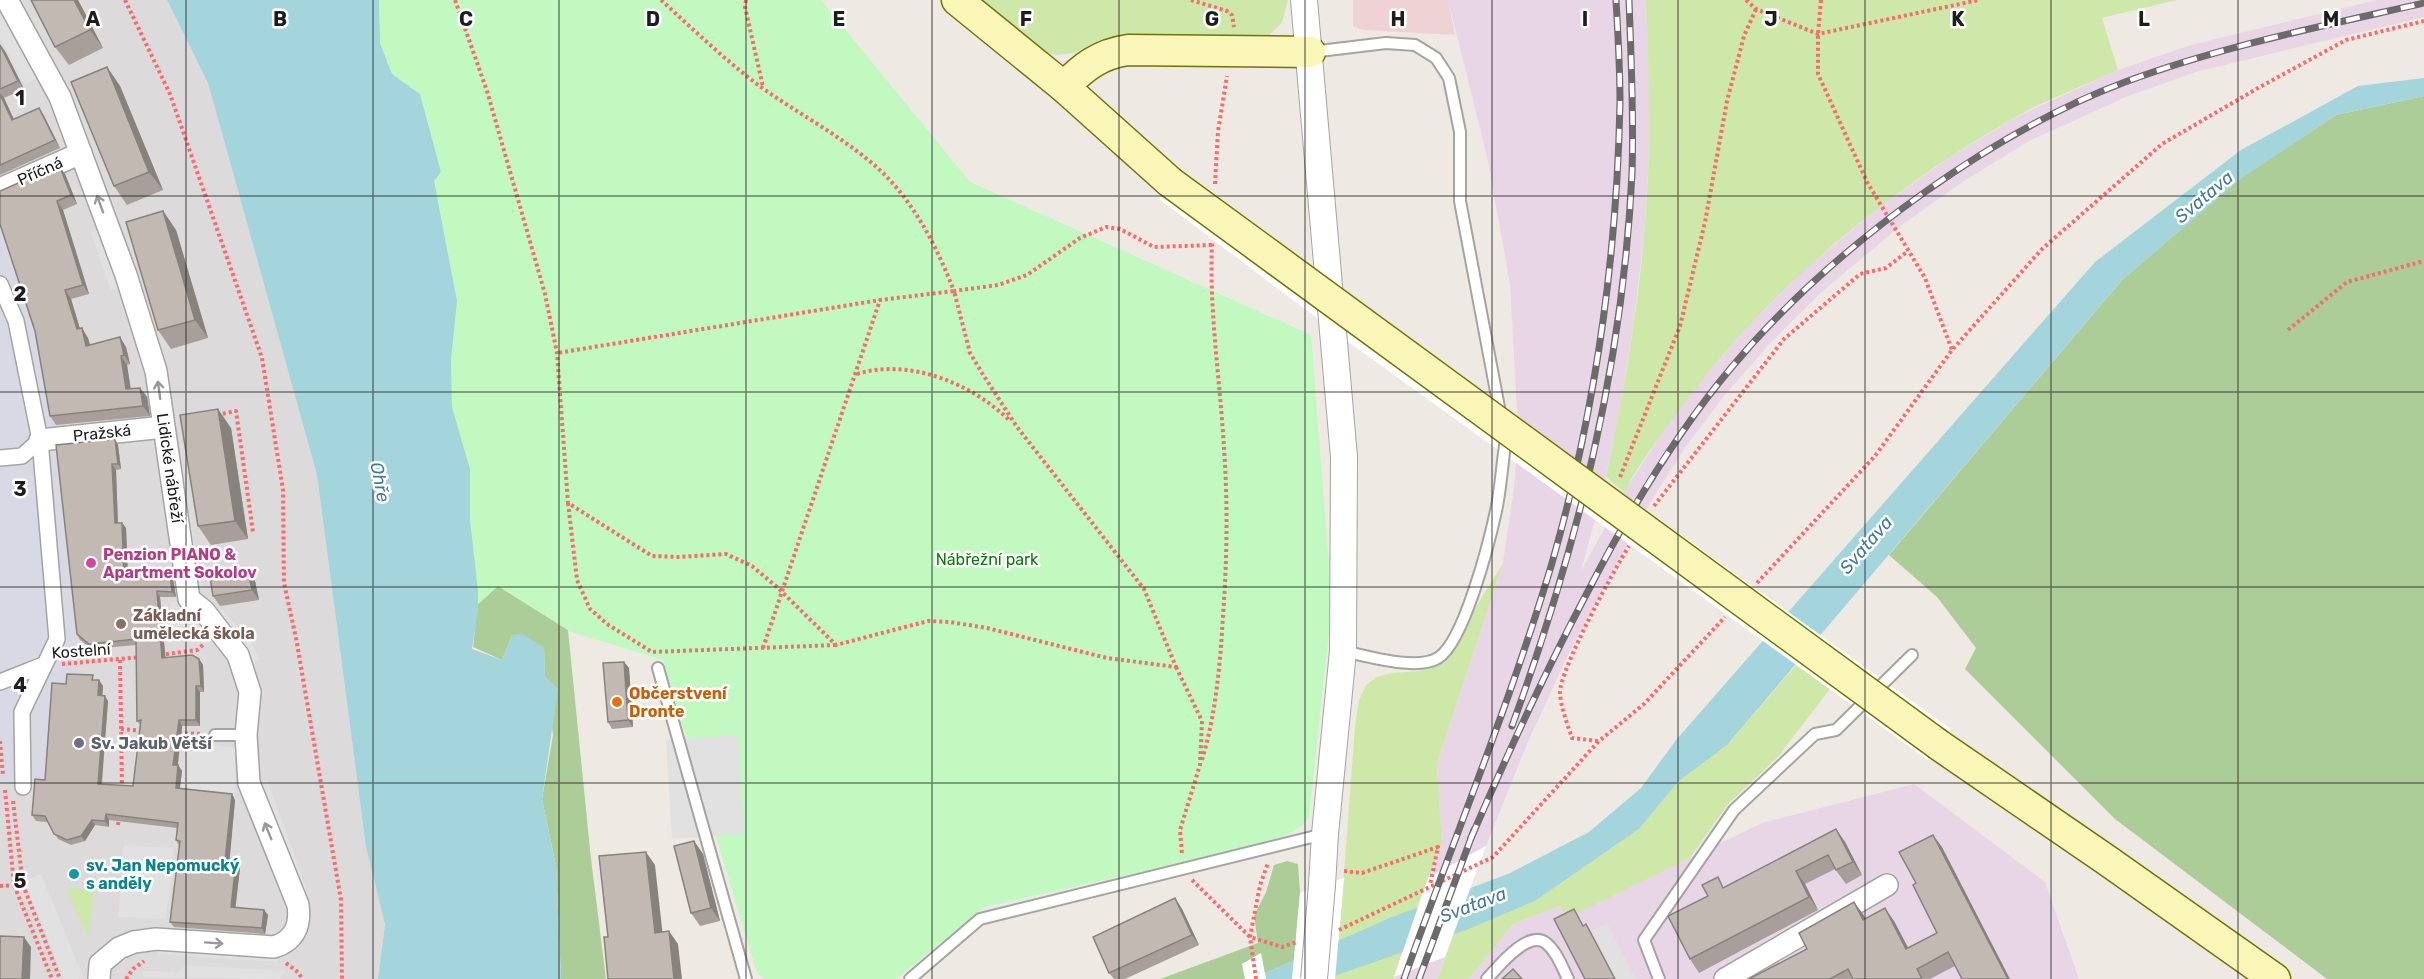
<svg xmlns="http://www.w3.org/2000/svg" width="2424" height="979" viewBox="0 0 2424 979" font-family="Rubik,sans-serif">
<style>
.residential{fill:#dcdada}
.commercial{fill:#efd3d4}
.industrial{fill:#e8d5e6}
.grass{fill:#cee8a9}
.forest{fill:#adcd98}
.park{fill:#c1f9c0}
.parking{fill:#e1e1e1}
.plaza{fill:#d8d9e4}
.water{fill:#a4d5dc}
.pier{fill:#fff}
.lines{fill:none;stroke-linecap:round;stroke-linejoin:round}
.service-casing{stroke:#a4a4a4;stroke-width:14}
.pedestrian-casing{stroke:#a4a4a4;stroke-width:18}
.minor-casing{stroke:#a4a4a4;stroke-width:24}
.tertiary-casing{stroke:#a4a4a4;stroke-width:28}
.secondary-casing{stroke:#727306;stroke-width:33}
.path{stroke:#f86c6b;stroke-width:4;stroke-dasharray:3 3;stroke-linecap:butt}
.service{stroke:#fff;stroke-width:10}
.pedestrian{stroke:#fff;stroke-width:15}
.minor{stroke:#fff;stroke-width:21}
.tertiary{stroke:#fff;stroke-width:26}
.secondary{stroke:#f9f6b7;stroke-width:30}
.rail-casing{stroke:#6b6b6b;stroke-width:7}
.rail{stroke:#fff;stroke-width:4.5;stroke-dasharray:14;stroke-linecap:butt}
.tertiary-bridge-casing{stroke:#a4a4a4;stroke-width:28;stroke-linecap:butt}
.secondary-bridge-casing{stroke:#727306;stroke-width:33;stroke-linecap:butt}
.tertiary-bridge{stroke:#fff;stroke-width:26}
.secondary-bridge{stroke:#f9f6b7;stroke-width:30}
.wall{fill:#a89f9a}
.shaded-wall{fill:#88827d}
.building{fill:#c3b9b3;stroke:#88827d;stroke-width:1.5}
.oneway{stroke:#999}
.grid{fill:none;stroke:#1d1d1d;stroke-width:1.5;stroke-opacity:0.55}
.hotel-dot{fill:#d1479c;stroke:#fff;stroke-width:2}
.education-dot{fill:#8d6e63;stroke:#fff;stroke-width:2}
.food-dot{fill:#e8710a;stroke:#fff;stroke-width:2}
.worship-dot{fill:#6b7280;stroke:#fff;stroke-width:2}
.culture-dot{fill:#0f9aa8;stroke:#fff;stroke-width:2}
.labels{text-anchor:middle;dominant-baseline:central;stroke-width:5;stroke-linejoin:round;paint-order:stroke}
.street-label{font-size:16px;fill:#1d1d1d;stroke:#fff}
.hotel-label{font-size:16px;font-weight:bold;fill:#b23c85;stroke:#fff;text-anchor:start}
.park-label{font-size:16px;fill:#0e7a0d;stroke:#fff}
.education-label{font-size:16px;font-weight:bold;fill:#785e54;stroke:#fff;text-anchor:start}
.food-label{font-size:16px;font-weight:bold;fill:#c56008;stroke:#fff;text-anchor:start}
.worship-label{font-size:16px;font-weight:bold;fill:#5b616d;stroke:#fff;text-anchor:start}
.culture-label{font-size:16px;font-weight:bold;fill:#0d838f;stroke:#fff;text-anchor:start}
.water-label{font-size:18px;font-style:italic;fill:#45799c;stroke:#fff}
.grid-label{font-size:20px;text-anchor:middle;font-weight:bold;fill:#1d1d1d;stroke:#fff;stroke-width:5;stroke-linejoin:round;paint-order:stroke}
</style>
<rect width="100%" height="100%" fill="#eeeae3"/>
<polygon class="residential" points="0,0 167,0 208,83 317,475 366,847 385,924 378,979 0,979"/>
<polygon class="commercial" points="1353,0 1448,0 1455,35 1362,30 1353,26"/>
<g class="industrial">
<polygon points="1448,0 1646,0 1650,99 1648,173 1644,236 1633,328 1620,408 1603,490 1581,571 1627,487 1664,430 1702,379 1753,321 1804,270 1882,205 1949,158 2016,117 2118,70 2191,45 2377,0 2424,0 2424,17 2199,71 2128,96 2029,141 1964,181 1899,227 1823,291 1773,340 1724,396 1687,445 1651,501 1568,655 1527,744 1486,846 1437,979 1393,979 1442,846 1437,764 1503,563 1514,488 1518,428 1510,284 1488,161"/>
<polygon points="1914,784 2045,882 2079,979 1469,979 1513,924 1560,906 1567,917 1762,823"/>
</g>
<g class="grass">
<polygon points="973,0 1288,0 1282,23 1268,36 1246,41 1127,35 1097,41 1074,53 1057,55 1038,51"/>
<path d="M1646,0H2177L2102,18L2118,70C2084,86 2047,99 2014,118C1886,191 1767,290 1680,409C1666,429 1631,473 1625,493L1606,477C1627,377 1644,276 1648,174C1651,116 1648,58 1646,0Z"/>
<polygon points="1503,563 1437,764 1442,845 1417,908 1339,941 1355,726 1359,700 1366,685 1377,677 1392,673 1419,671 1445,662 1462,638 1470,617"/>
<polygon points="1796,665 1830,689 1777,758 1728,804 1690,858 1567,918 1560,906 1513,924 1469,979 1437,979 1454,934 1535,901 1639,829 1678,782 1730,742"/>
<polygon points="94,888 88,938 67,889"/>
<polygon points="1403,951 1393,979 1334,979 1334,976"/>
</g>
<g class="forest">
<polygon points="2424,96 2424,979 2327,979 2115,819 1965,669 1976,648 1937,597 1889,555 2122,280 2241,178 2336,115"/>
<polygon points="498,586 568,630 591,859 606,979 561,979 556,866 542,799 553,735 545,676 544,648 512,635 502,660 473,647 478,604"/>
<polygon points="1287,861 1298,864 1300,893 1295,960 1251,979 1160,979 1258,943 1254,916 1266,892 1274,865"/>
</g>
<polygon class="park" points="379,0 821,0 970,182 1311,335 1332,604 1309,816 1302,826 1276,841 985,907 896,979 764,979 757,973 663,660 571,632 498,586 478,604 470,520 470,469 452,407 451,359 439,214 434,181 441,172 420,94 392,74 380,43"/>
<g class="parking">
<polygon points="0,7 38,78 25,85 0,38"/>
<polygon points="104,228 122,286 111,291 91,233"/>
<polygon points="167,425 175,425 202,588 195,590"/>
<polygon points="185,601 188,639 173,640 170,602"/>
<polygon points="222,609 250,641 260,659 250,665 214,615"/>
<polygon points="738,735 744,834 672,839 666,740"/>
<polygon points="187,741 235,748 235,800 180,788"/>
<polygon points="267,780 309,895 303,897 260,782"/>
<polygon points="124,845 174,848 166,919 118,917"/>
<polygon points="41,874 83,977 77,979 64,979 24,881"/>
<polygon points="1607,923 1636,979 1616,979 1592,931"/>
<polygon points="159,945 277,953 277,962 159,954"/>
<polygon points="185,965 286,971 280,979 143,977 143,971 174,972 174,977"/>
</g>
<polygon class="plaza" points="0,213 43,347 54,407 80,640 49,785 39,784 15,789 9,782 0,783"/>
<g class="water">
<polygon points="167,0 379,0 380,43 392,74 420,94 441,172 434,181 457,301 451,359 452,407 470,469 470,520 478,591 478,611 472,649 502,660 512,635 523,634 544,648 545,676 558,689 542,799 556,866 561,979 378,979 385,924 366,847 317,475 208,83"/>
<polygon points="2424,78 2424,96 2336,115 2242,178 2122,280 1728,744 1678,782 1639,829 1535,901 1466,930 1326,979 1251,979 1392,917 1508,874 1589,832 1641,788 1676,740 2095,262 2241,150 2358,86"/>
</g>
<g class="pier">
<polygon points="1178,167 1563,450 1951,729 1928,760 1354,346 1159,199"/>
<polygon points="1486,846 1445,957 1394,977 1428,878"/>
<polygon points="1344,878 1335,979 1292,979 1300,893"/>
<polygon points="1261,953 1266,979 1245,979 1242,964"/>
</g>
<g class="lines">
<defs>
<g id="service">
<polyline points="1311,52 1386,43 1415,45 1436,58 1449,78 1460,132 1460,201 1501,418"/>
<path d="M1343,651C1367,656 1416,671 1438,658C1464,642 1489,543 1496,511C1501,488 1502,463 1506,439L1504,433"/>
<polyline points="658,668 746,979"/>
<polyline points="215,735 246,735"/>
<polyline points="910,979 980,919 1324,834"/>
<path d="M1487,979C1498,967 1528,929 1546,943C1557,952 1562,967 1568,979"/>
<polyline points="1659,979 1644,940 1734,810 1815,734 1836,730 1912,655"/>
</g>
<g id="pedestrian">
<polyline points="0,284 16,321 40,440 57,639 22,712 23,787"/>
<polyline points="0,458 22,456 40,440"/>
<polyline points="0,682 43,665"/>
</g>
<g id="minor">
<path d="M7,0L60,97L126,275L156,371L189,599L204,611L238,655L250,692L246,735L249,783L298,905C301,926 294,941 274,947L156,939L134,942L119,948L100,964L99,979"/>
<polyline points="0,189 81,153"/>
<polyline points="40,440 164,427"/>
<polyline points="1725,979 1887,885"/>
</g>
<polyline id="tertiary" points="1304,0 1344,457 1343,651 1325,834 1322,885"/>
<g id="secondary">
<polyline points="957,0 1064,87 1170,182"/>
<path d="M1064,87C1083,67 1100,54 1128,50L1310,52"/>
<polyline points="1939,745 2108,861 2275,979"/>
</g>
</defs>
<use href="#service" class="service-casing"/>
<use href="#pedestrian" class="pedestrian-casing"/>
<use href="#minor" class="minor-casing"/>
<use href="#tertiary" class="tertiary-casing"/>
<use href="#secondary" class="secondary-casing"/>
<g class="path">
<polyline points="125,0 170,94 262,358 283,490 284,583 296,638 341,900 342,979"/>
<polyline points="455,0 487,91 545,294 557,353 568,503 652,556 678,557 726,554 752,566 777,587 836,645 928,621 950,622 987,628 1107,658 1176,667 1144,589 1017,427 982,373 970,353 954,291 880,300 557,353"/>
<path d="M661,0C695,31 728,63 765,90C798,113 835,133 867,159C909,192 935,242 954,291L998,285L1027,275L1080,238L1106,227L1120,229L1154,247L1212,245"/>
<polyline points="746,0 745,7 763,87"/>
<polyline points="1191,0 1227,11 1232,15 1234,27"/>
<polyline points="1746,0 1756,9 1818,34 1979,0"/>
<polyline points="1821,0 1818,34 1818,74 1867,182 1925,278 1952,350"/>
<polyline points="1215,184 1218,131 1227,76"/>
<polyline points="2288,330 2347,282 2424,261"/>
<path d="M857,374C909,358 971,383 1009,420"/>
<polyline points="217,415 236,411 253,532"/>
<polyline points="1620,477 1680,326 1705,222 1727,101 1744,36 1756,9"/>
<polyline points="568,503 577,580 590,609 607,624 652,652 836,645"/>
<polyline points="1654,506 1784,339 1860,274 1886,268 1908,251"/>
<polyline points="1757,583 1875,456 1952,350 2042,249 2162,144 2258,88 2346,40 2424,21"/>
<polyline points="763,648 880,300"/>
<polyline points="160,655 197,650 204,644"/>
<polyline points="120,660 122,788"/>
<polyline points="62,664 141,657"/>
<polyline points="1176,667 1202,721 1200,765 1180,830 1182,855"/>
<polyline points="121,729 144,731"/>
<polyline points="179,733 201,734"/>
<polyline points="0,741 3,776"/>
<path d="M1598,741L1572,738C1567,723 1561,708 1560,693C1559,671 1615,568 1629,546"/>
<path d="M1202,760C1216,713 1220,666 1223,616C1227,561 1228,504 1224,448C1220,380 1209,311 1212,243"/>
<polyline points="5,790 14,885 52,979"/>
<polyline points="13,801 23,885 60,979"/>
<polyline points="118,825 119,817"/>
<polyline points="1344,871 1362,873 1438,847 1430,885"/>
<polyline points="1192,880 1250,937 1282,947 1297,942"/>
<polyline points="0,886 23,885"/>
<polyline points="1339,930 1493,857 1598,742 1644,704 1725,617"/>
<polyline points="286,963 299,973 302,979"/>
<polyline points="126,979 133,969 144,961"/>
<polyline points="1256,979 1250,937 1260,885 1268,863"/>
</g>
<use href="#service" class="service"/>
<use href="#pedestrian" class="pedestrian"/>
<use href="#minor" class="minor"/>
<use href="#tertiary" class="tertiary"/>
<use href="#secondary" class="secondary"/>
<defs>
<g id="rail">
<path d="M1512,726C1578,545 1623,365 1632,173C1634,115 1631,58 1629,0"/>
<path d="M1471,838C1507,755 1544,674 1586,595C1627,515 1673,437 1731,368C1787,301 1853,243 1925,192C1987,148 2053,109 2125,82C2222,46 2323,26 2424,3"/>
<path d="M1404,979C1453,840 1510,704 1552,563C1595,413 1617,257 1620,102C1620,68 1618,34 1616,0"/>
<polyline points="1419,979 1474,830"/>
</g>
</defs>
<use href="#rail" class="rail-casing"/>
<use href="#rail" class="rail"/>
<defs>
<polyline id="tertiary-bridge" points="1314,979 1322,885"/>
<polyline id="secondary-bridge" points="1170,182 1939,745"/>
</defs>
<use href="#tertiary-bridge" class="tertiary-bridge-casing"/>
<use href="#secondary-bridge" class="secondary-bridge-casing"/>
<use href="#tertiary-bridge" class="tertiary-bridge"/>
<use href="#secondary-bridge" class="secondary-bridge"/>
</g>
<g class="wall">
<polygon points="78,0 103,48 69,65 55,47"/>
<polygon points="0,45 6,53 24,89 4,98 14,120 44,116 60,148 0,175"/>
<polygon points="107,67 120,86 163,190 127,205 114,186"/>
<polygon points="65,174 77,204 63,210 89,294 71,299 80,329 88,338 90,345 126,347 130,364 127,365 131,389 140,388 147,397 150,416 56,425 50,416 35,331 0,224"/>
<polygon points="163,211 176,230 208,338 171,349 158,330"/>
<polygon points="231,428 248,539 211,545 198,526"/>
<polygon points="115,439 118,445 121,469 116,470 118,523 122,523 126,528 128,575 173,579 176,597 160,597 165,657 199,659 203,665 204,692 200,692 200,726 182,726 178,765 182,771 180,788 232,794 235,800 229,862 240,868 235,907 264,910 268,915 265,934 174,927 170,922 179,846 176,840 177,828 109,820 109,827 95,825 85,841 71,845 58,839 47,822 36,821 32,815 45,780 66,684 97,680 103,686 102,696 108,701 102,784 133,786 140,725 137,721 136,645 92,649 80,640 77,634"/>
<polygon points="255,581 259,600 220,606 213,596"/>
<polygon points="624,662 629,668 633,727 612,729 608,722"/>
<polygon points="1836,829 1845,842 1862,875 1846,884 1835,869 1805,884 1818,910 1699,973 1690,959 1708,896"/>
<polygon points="694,841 703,854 720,921 700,926 691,913"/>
<polygon points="1942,847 1955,966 1930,979 1749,979 1807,949 1863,914 1865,919 1894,921 1908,948 1937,933 1916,883"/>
<polygon points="1175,898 1182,909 1199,945 1125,979 1114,979 1109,973"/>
</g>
<g class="shaded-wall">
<polygon points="74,0 78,0 103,48 90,30"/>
<polygon points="1,45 6,53 24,89 18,81"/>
<polygon points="107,67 120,86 163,190 149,172"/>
<polygon points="0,93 4,98 18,128 12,120"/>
<polygon points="39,108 44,116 60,148 55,140"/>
<polygon points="59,165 65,174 77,204 71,195"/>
<polygon points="57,201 63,210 89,294 83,285"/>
<polygon points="163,211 176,230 208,338 195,320"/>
<polygon points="65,290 71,299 83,339 77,329"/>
<polygon points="82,328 88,338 93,356 86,346"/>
<polygon points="120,337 126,347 130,364 124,355"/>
<polygon points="121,356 127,365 132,399 126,389"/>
<polygon points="140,388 147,397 150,416 143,406"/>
<polygon points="218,409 231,428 248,539 235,521"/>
<polygon points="115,439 118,445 121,469 118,464"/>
<polygon points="112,464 116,470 118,528 115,523"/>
<polygon points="122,523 126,528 128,580 124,575"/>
<polygon points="248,571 255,581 259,600 252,590"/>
<polygon points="170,574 173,579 176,597 172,592"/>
<polygon points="157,591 160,597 166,663 162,658"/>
<polygon points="199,659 203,665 204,692 201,686"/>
<polygon points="624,662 629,668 633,727 628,720"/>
<polygon points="99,680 103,686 102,701 98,695"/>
<polygon points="196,686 200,692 200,726 196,720"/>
<polygon points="105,696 108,701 101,789 98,784"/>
<polygon points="179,720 182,726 177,770 173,765"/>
<polygon points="178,765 182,771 179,793 176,788"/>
<polygon points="232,794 235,800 229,867 225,861"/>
<polygon points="106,814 109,820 109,827 105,821"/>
<polygon points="92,820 95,825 85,841 81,836"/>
<polygon points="1836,829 1845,842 1862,875 1853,862"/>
<polygon points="1933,835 1942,847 2010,979 2008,979"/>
<polygon points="694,841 703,854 720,921 711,908"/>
<polygon points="646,852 655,865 664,946 655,933"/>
<polygon points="236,863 240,868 235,912 231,907"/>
<polygon points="1796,871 1805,884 1818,910 1809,897"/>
<polygon points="1175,898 1182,909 1199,945 1192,935"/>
<polygon points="1854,902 1863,914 1872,932 1863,920"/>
<polygon points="1885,908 1894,921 1915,961 1906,949"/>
<polygon points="264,910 268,915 265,934 262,928"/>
<polygon points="669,931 678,944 682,979 674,979"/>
<polygon points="24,937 31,947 30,979 22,979"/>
</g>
<g class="building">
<polygon points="31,0 74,0 90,30 55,47"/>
<polygon points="0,45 18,81 0,89"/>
<polygon points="107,67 149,172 114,186 71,82"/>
<polygon points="0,94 12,120 39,108 55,140 0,165"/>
<polygon points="59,165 71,195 57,201 83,285 65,290 77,329 82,328 86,346 120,337 124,355 121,356 126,389 140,388 143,406 50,416 35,331 0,224 0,191"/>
<polygon points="163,211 195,320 158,330 126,222"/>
<polygon points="218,409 235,521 198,526 180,415"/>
<polygon points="115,439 118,464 112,464 115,523 122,523 124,575 170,574 172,592 157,591 162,658 192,655 199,659 201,686 196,686 196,720 179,720 173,765 178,765 176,788 232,794 225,861 236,863 231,907 264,910 262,928 170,922 180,841 176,840 178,823 106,814 105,821 92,820 81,836 67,840 54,834 45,816 32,815 35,779 45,780 52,683 66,684 67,674 93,675 92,680 99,680 98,695 105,696 98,784 133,786 141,720 137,721 136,639 89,644 77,634 56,445"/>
<polygon points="248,571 252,590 213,596 210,577"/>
<polygon points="624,662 628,720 608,722 603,663"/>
<polygon points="1836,829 1853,862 1836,870 1828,855 1796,871 1809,897 1690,959 1668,916 1708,896 1702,885 1718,877 1723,888"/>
<polygon points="1933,835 2008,979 1962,979 1948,952 1917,969 1922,979 1853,979 1848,969 1830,979 1749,979 1807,949 1799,933 1854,902 1863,920 1885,908 1906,949 1937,933 1913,885 1916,883 1899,852"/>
<polygon points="694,841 711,908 691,913 674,846"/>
<polygon points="646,852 655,933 669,931 674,979 608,979 604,937 608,937 599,856"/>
<polygon points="1175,898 1192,935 1109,973 1093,937"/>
<polygon points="1574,909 1583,926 1586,924 1615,979 1585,979 1554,919"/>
<polygon points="0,936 24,937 22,979 0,979"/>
<polygon points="1513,969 1522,979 1502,979"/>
</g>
<defs><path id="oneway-shaft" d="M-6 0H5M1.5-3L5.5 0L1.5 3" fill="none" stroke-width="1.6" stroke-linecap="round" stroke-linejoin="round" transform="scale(1.5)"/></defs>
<g class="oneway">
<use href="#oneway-shaft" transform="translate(100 204) rotate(-110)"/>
<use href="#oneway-shaft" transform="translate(159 390) rotate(-98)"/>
<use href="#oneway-shaft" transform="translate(268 831) rotate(-112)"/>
<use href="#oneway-shaft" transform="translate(214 943) rotate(4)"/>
</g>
<path class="grid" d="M186,0V979M373,0V979M559,0V979M746,0V979M932,0V979M1119,0V979M1305,0V979M1492,0V979M1678,0V979M1865,0V979M2051,0V979M2238,0V979M0,196H2424M0,392H2424M0,587H2424M0,783H2424"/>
<circle class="hotel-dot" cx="91" cy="563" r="6"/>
<circle class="education-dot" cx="121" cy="624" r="6"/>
<circle class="food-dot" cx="617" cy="702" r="6"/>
<circle class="worship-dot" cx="79" cy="743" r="6"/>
<circle class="culture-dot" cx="74" cy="874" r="6"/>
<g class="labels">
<g class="street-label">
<text transform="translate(40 171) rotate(-24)">Příčná</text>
<text transform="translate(102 433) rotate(-6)">Pražská</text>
<text transform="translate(170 468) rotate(82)">Lidické nábřeží</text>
<text transform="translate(81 651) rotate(-4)">Kostelní</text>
</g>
<g class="hotel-label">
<text x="103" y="554">Penzion PIANO &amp;<tspan x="103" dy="18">Apartment Sokolov</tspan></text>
</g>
<g class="park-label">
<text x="987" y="559">Nábřežní park</text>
</g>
<g class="education-label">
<text x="133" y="615">Základní<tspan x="133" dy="18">umělecká škola</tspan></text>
</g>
<g class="food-label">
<text x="629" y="693">Občerstvení<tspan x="629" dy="18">Dronte</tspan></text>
</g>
<g class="worship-label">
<text x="91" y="743">Sv. Jakub Větší</text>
</g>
<g class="culture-label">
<text x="86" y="865">sv. Jan Nepomucký<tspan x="86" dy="18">s anděly</tspan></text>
</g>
<g class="water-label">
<text transform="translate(2204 197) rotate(-40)">Svatava</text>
<text transform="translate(380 482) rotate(79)">Ohře</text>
<text transform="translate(1866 545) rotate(-49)">Svatava</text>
<text transform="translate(1473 905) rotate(-21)">Svatava</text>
</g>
</g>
<g class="grid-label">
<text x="93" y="26">A</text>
<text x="280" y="26">B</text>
<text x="466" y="26">C</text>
<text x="653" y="26">D</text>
<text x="839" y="26">E</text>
<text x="1026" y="26">F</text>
<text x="1212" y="26">G</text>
<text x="1398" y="26">H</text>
<text x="1585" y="26">I</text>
<text x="1771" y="26">J</text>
<text x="1958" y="26">K</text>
<text x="2144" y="26">L</text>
<text x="2331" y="26">M</text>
<text x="20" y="105">1</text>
<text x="20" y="301">2</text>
<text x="20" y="496">3</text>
<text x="20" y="692">4</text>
<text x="20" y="888">5</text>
</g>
</svg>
